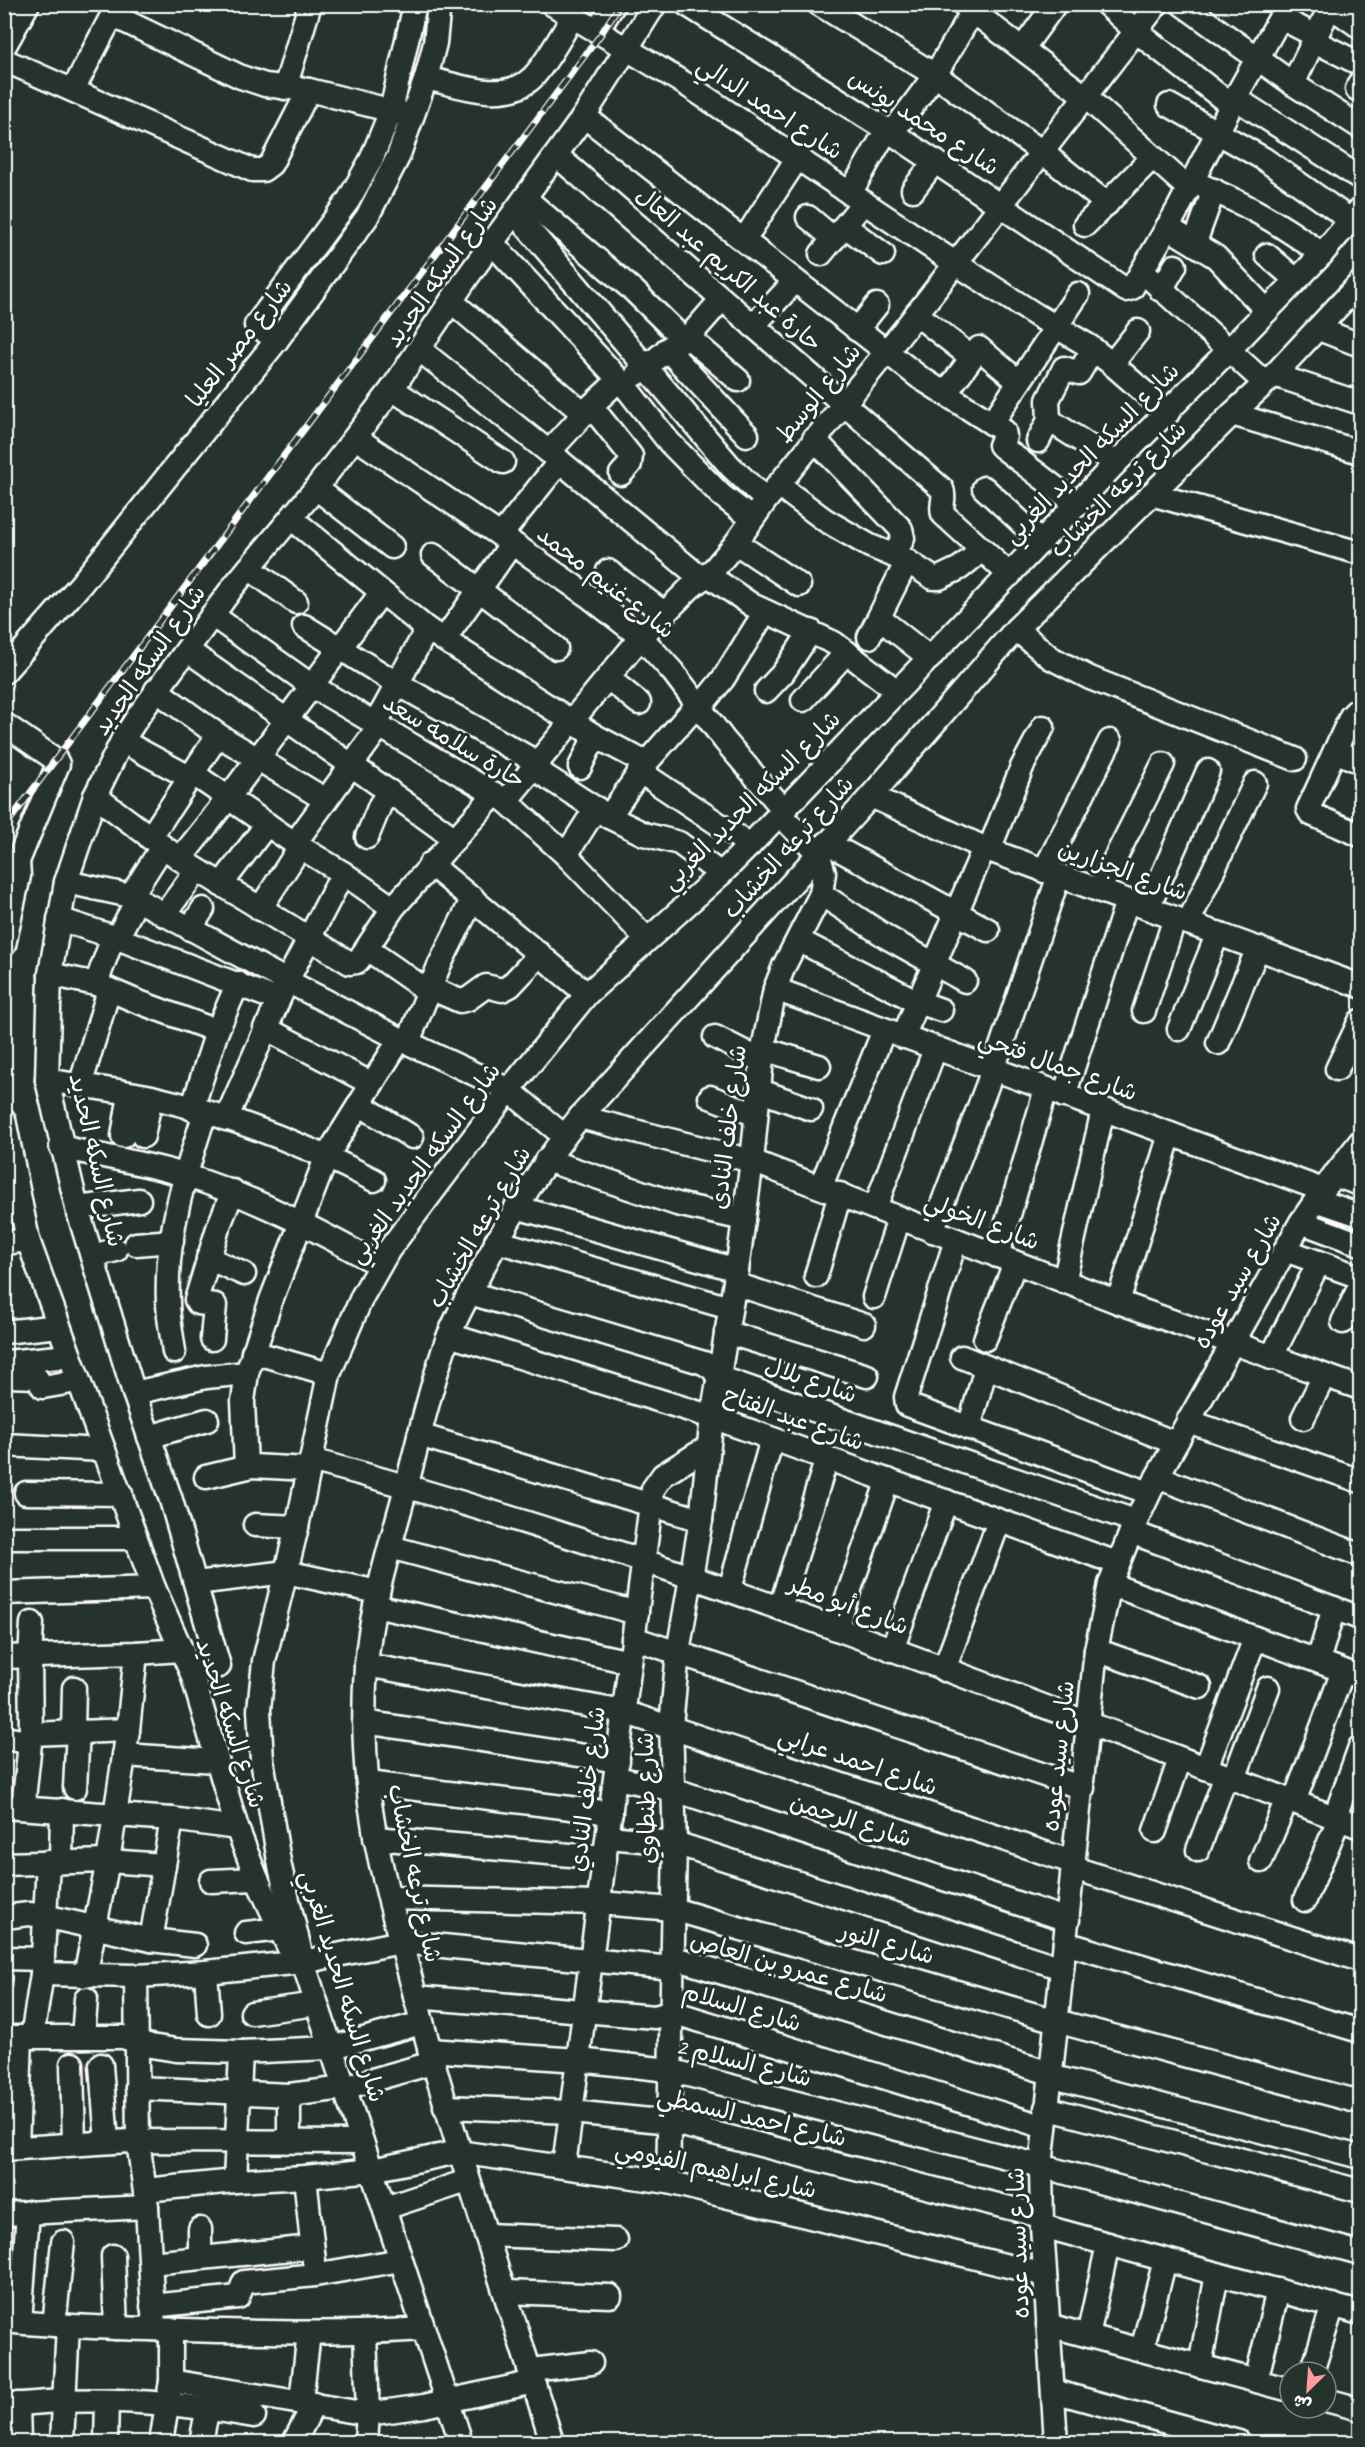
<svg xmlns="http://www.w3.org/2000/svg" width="1365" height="2447" viewBox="0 0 1365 2447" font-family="Caveat,'Playpen Sans Arabic',sans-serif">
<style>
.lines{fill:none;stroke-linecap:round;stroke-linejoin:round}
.minor-casing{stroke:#fff;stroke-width:27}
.minor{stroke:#26332d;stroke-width:22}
.rail-casing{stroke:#fff;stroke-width:7}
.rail{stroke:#26332d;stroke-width:4.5;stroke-dasharray:14;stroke-linecap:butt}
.labels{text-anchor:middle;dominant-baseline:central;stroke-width:6;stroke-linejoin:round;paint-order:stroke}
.street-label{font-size:24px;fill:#fff;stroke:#26332d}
</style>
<rect width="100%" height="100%" fill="#26332d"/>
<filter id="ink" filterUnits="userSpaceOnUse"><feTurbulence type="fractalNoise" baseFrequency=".0167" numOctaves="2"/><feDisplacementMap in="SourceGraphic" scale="12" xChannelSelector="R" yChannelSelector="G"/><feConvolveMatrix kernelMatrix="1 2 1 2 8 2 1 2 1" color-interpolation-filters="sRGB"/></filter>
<g filter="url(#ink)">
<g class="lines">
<defs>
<g id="minor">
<polyline points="552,4 687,85 955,263 1036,315 1089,346 1112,364 1168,413"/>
<polyline points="686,4 892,133 1126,290 1132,288 1178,209 1235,98 1288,4"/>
<polyline points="819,4 935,75 1042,152 1107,204"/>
<polyline points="963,4 1086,97 1189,189"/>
<polyline points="1106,4 1136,31 1231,105"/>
<polyline points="1182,4 1293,84 1360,127"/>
<polyline points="1327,4 1360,27"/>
<polyline points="112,15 241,77 265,85 309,90 405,114"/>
<polyline points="1281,18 1316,36"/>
<polyline points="597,31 614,4"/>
<polyline points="1314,41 1360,64"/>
<polyline points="4,47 28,4"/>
<polyline points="1023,48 1055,4"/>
<polyline points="4,60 252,170 263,170 271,164 309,90"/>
<path d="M426,78C458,85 505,104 532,78C547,63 561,35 573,17"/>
<polyline points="1293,84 1330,7"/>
<polyline points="285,88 310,4"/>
<polyline points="1357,89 1360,82"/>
<polyline points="73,90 118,4"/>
<polyline points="1235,98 1360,178"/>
<polyline points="1169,105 1264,159 1352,221"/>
<polyline points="584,116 919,377 1004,431 1005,436 1000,445 1002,447 1078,505"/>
<polyline points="892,133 935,75 977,4"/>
<path d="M556,155L942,489C946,498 940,506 943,514L1010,575"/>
<path d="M1193,182C1243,202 1278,222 1322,254"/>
<polyline points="913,190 935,161"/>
<path d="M850,193C863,172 874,151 887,130"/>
<polyline points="526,199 634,291 684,340"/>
<polyline points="515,213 730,466 766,500"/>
<polyline points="808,217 834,239"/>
<polyline points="1085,225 1152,158"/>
<polyline points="845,226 883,254"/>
<polyline points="1167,227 1216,257 1267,311"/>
<polyline points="744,240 798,157"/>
<polyline points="1195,242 1214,190"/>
<polyline points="492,243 624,385 669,442 721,495 752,519"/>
<polyline points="821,254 864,202"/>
<polyline points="1267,255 1296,280"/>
<polyline points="1142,271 1265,383"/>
<polyline points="1161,290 1175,266"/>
<polyline points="451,301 584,414"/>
<polyline points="916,314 971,357"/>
<polyline points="753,326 795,281"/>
<polyline points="1319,329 1360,345"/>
<polyline points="857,330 877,305"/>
<polyline points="688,337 738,380"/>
<polyline points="277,340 256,325 348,201 371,160 391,111 415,4"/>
<polyline points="667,349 747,435"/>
<polyline points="420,350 549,452 702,579"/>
<polyline points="1112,364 1138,331"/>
<polyline points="637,374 672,346 687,339 722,299"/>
<polyline points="1274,375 1360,403"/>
<polyline points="392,389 503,462"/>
<polyline points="945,394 979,348 1019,382"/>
<polyline points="591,406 631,456 630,464 621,474"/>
<polyline points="1232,414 1360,452"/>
<polyline points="1049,420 1116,463"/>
<polyline points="992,423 1078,294"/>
<polyline points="356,438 512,543 591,598 641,637 673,672 725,741 784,810"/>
<polyline points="814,439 901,529 903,538 894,556"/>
<polyline points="1038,441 1049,420 1048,400 1064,368 1079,373 1093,349"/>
<polyline points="549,452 591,406 619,380"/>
<polyline points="778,485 825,520 870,546 907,561 933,578 939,578 960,568 982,550"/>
<polyline points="316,488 392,547"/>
<polyline points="984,488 1042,542"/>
<polyline points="1151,494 1360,553"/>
<polyline points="291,518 427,629 595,736 646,763"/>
<polyline points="501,535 560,461"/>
<polyline points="736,543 799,585"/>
<polyline points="433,555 556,648"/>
<polyline points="249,568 296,602"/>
<polyline points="608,571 664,613"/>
<polyline points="708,575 752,605 834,643 897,691"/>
<polyline points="212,615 312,686 506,801 566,855 647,939"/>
<polyline points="879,618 930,658"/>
<polyline points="304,626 398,684 538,763"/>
<polyline points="1016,629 1051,658 1090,678 1295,759"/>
<polyline points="869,637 907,561"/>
<polyline points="444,640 512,543"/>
<path d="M187,650C276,713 366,774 455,839"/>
<polyline points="4,672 81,584 277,340 367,217 398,157 426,78 435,43 439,4"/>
<polyline points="608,678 639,703"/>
<polyline points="156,690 218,735 326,800"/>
<polyline points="766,691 783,673 811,631"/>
<polyline points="803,700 847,652"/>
<polyline points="700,707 723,679 765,612"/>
<polyline points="1360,710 1356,711 1351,716 1308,809 1311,814 1360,835"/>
<polyline points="4,724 56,760 58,764 18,861"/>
<polyline points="375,725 427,629"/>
<polyline points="122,741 189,777"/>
<polyline points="1335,751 1360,762"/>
<polyline points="580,767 595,736"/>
<polyline points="533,768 609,817 644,834 679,843 721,874"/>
<polyline points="639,771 750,845"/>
<polyline points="192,773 300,847 343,873 393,908"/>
<polyline points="95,796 180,859 350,963 357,962 361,957 393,908 495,794"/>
<polyline points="871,796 989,850 1360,986"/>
<polyline points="506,801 641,637 691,587 714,569 736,543 766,500 904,330 1157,4"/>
<polyline points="609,817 646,763 698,704"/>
<polyline points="367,837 380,805 389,791"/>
<polyline points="150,838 218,735"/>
<polyline points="295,843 379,727"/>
<polyline points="827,843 988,930"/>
<polyline points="989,850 1022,767 1043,727"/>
<polyline points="566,855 596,808"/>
<polyline points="180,859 229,797 381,593"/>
<polyline points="430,864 587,994"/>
<polyline points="1044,871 1110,741"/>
<polyline points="66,882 131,896 287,981 400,1039 509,1090 564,1136"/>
<polyline points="221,885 267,824"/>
<polyline points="1099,890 1163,764"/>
<polyline points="821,894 888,938 965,981"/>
<polyline points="131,896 162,847"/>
<polyline points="1148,908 1208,771"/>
<polyline points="260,909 300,847"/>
<polyline points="164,915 197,870"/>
<polyline points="59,919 117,938 278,1000"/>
<polyline points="1188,923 1255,783"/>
<polyline points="190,929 203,909"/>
<polyline points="117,938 137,900"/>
<polyline points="798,940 916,1001 941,1010"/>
<polyline points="4,945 19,876 18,861"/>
<polyline points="367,949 429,992"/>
<polyline points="50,974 96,984 136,1001 217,1031"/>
<polyline points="96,984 113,937"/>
<polyline points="430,988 460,1001 468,999 486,986 502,990 510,986 540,954"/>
<polyline points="775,989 1323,1190"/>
<polyline points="1144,1011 1175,918"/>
<polyline points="265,1028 372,1084"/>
<polyline points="1179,1029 1218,933"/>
<polyline points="715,1037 762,1061"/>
<polyline points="903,1037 984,848"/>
<polyline points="408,1042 439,966 473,898"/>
<polyline points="1218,1043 1258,948"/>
<polyline points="763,1049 819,1066"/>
<polyline points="1337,1069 1360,1021"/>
<path d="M47,1080C81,1086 117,1090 151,1097C228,1115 304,1144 374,1180"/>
<polyline points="80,1086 109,990"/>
<polyline points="758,1090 811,1109"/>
<polyline points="1064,1096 1127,901"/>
<polyline points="710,1097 756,1115"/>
<polyline points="359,1104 412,1137"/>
<polyline points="192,1109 217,1031 238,983"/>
<polyline points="580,1117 752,1161 1118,1302 1360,1388"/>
<polyline points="226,1119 287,981 343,873"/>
<polyline points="4,1120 28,1240 154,1588 192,1674 237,1828 257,1879 289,1948"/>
<polyline points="123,1136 130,1094"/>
<polyline points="143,1136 151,1097"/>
<path d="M61,1147C103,1157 147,1163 187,1176C256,1198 317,1230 380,1265"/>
<polyline points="546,1160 677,1204 744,1219"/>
<polyline points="1334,1175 1360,1184"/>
<polyline points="821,1186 884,1030"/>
<polyline points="1316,1200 1360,1215"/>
<polyline points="516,1207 737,1270"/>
<polyline points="77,1208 139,1200"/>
<polyline points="875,1208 935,1049"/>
<polyline points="1301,1222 1360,1244"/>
<polyline points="932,1231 993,1070 1059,875"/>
<polyline points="956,1240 906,1397 907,1405 1149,1493"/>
<polyline points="496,1241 730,1308"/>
<polyline points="4,1243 28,1240"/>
<polyline points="136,1244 172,1241"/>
<polyline points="1285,1250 1360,1277"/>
<polyline points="92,1256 116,1250"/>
<polyline points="997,1256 1046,1089"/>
<polyline points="208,1258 244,1274"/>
<polyline points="816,1276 840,1194"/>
<polyline points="1064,1282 1103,1110"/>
<polyline points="735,1284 864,1325"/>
<polyline points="470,1293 704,1363 713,1369 718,1377 1135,1521"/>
<polyline points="874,1297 899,1218"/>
<polyline points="1118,1302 1170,1134"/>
<polyline points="1343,1322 1360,1286"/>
<polyline points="4,1332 59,1326"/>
<polyline points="726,1332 867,1376"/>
<polyline points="449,1335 712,1417 1117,1563"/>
<polyline points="212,1339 215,1305 198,1303 196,1300 218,1228 233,1191"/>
<polyline points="985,1339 1015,1263"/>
<path d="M174,1352C172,1335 168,1318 168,1302C165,1237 185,1174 205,1113"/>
<polyline points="253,1352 329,1374"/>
<polyline points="962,1357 1175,1443"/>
<polyline points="1271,1358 1319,1262"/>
<polyline points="6,1362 69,1356"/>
<polyline points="7,1376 36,1377 43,1387 77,1381"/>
<polyline points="134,1393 206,1377 247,1373"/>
<polyline points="1303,1418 1324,1376"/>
<polyline points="1188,1421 1360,1481"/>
<polyline points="969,1428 986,1367"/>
<polyline points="419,1435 701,1520"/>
<polyline points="149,1437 207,1420"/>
<polyline points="4,1445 104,1450"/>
<path d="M311,1460C669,1555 1014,1696 1360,1827"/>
<polyline points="246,1467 243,1401 247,1373 271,1300 327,1156 400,1039"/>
<polyline points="206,1477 252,1466 309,1469"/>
<polyline points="1157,1477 1360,1555"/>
<polyline points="26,1493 121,1494"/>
<polyline points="255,1525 297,1527"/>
<polyline points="1131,1532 1360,1618"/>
<polyline points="4,1538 135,1538"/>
<polyline points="390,1547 637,1613"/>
<polyline points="196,1583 286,1572 378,1592"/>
<polyline points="1110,1584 1360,1677"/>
<polyline points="730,1589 772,1439"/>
<polyline points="4,1593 154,1588"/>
<polyline points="375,1606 630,1662"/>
<polyline points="780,1608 827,1458"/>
<polyline points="836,1629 888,1480"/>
<polyline points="633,1638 1083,1788"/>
<polyline points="892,1650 946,1501"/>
<polyline points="1096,1650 1200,1687"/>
<polyline points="4,1657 136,1653 182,1650"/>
<polyline points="1318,1661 1334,1608"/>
<polyline points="366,1665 624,1712 1075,1863"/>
<polyline points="219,1666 171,1500 134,1393 77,1208 47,1080 50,974 66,882 95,796 122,741 139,715 233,587 316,488 392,389 468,276 584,116 655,4"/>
<polyline points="944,1670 999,1521"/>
<polyline points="364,1722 618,1761"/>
<polyline points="73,1731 74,1688"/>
<polyline points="31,1734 128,1730"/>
<polyline points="4,1738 29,1742"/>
<polyline points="124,1755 216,1761"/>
<polyline points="1206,1768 1255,1638"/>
<polyline points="616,1778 675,1790 1068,1920"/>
<polyline points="1234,1779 1268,1688"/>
<polyline points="368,1783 611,1813"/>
<polyline points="75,1788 78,1730"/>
<polyline points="1294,1802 1343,1671"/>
<polyline points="4,1807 172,1819 237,1828"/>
<polyline points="23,1808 31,1734 30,1658 32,1623"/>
<polyline points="1335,1817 1360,1747"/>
<polyline points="1155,1831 1180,1759"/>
<polyline points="608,1837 675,1843 1062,1968"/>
<polyline points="375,1838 605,1858"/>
<polyline points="1198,1850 1226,1776"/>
<polyline points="61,1861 62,1810"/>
<polyline points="1261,1861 1287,1799"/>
<polyline points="4,1864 108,1861 164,1865"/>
<polyline points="1074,1868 1360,1960"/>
<polyline points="211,1881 257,1879"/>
<polyline points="390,1898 600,1903 673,1909 1056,2021 1360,2102"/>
<polyline points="1305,1900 1339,1819"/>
<polyline points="4,1917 29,1914 44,1916 151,1940 195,1945"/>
<polyline points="246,1933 280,1929"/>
<polyline points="151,1940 172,1819"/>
<polyline points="1065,1943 1360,2031"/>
<polyline points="4,1958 43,1959"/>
<polyline points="206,1972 209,2014"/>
<polyline points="42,1974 136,1976 206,1972 303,1962 401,1942 662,1967 681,1960 1050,2073"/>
<polyline points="85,1976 108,1861 128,1730 136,1653"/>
<polyline points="136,1976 138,2141 147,2207 154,2329"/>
<polyline points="415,1997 655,2017 672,2012 1045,2127"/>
<polyline points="252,2013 316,2004"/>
<polyline points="4,2037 123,2037 151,2046 176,2050 241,2052 330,2048 422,2023"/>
<polyline points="32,2037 42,1974 48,1862"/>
<polyline points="83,2037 86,1999"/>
<polyline points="429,2050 579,2060 669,2070 1041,2166 1360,2253"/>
<polyline points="72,2064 74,2144"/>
<polyline points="101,2065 107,2142"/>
<polyline points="1050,2076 1360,2157"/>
<polyline points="137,2088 289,2095 344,2088 432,2063"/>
<polyline points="289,2095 289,2141"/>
<polyline points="445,2107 572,2112 670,2122 1041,2216"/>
<polyline points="1046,2108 1360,2191"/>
<polyline points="17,2148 21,2038"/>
<polyline points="4,2149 130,2141 362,2142"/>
<polyline points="564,2166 653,1489 663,1475 708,1447"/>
<polyline points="305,2177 314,2261"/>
<polyline points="235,2181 241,2052"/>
<polyline points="668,2182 675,1843 671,1726 678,1652 701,1520 712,1417 737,1270 752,1161 763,1049 775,989 784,966 821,894 824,873 818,853 780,815"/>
<polyline points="145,2190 235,2181 305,2177 372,2170 458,2152 668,2182 1045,2275"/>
<polyline points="385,2208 467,2181"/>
<polyline points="4,2214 147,2207"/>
<polyline points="1042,2226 1360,2313"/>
<polyline points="200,2229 200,2258"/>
<polyline points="486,2235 616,2240"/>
<polyline points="113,2256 116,2328"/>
<polyline points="151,2263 312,2247"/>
<polyline points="506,2292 610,2296"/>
<polyline points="152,2306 238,2297 244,2282 315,2275 401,2260"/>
<path d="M4,2321C77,2328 150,2329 223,2331C290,2333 356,2334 423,2329"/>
<polyline points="20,2322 28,2212"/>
<polyline points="54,2325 63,2242"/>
<polyline points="1048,2325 1290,2390"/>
<polyline points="365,2333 368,2414 366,2442"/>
<polyline points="1088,2336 1108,2244"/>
<polyline points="1142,2350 1165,2260"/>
<polyline points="1200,2366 1217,2274"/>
<polyline points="531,2370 591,2363"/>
<polyline points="1312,2372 1333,2305"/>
<polyline points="171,2381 368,2414 424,2406 534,2382"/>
<polyline points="1256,2381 1278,2290"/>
<polyline points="1053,2391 1239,2442"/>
<polyline points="1326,2400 1360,2409"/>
<polyline points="301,2401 309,2333"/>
<polyline points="18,2404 19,2442"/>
<path d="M4,2406C88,2395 172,2401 254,2416"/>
<polyline points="62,2442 68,2326"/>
<polyline points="106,2442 107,2401"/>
<polyline points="161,2442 171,2381 171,2330"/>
<polyline points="201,2442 208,2407"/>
<polyline points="294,2442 314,2404"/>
<polyline points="461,2442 303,1962 280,1867 262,1760 259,1710 264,1661 297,1527 329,1374 362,1297 388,1251 509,1090 587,994 721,874 750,845 1116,463 1228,351 1322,254 1360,209"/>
<path d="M552,2442C504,2285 449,2131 409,1972C397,1927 383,1881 375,1835C365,1780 362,1723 366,1667C371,1599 395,1534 411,1468C422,1425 432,1382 447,1340C455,1320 465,1301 475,1283C505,1224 538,1168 580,1117L871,796L1016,629L1232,414L1274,375L1360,283"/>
<polyline points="1056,2442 1042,2226 1041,2166 1096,1650 1110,1584 1131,1532 1157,1477 1301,1222 1323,1190 1360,1142"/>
</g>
</defs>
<use href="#minor" class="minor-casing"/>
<use href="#minor" class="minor"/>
<defs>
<polyline id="rail" points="4,828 601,34 620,4"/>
</defs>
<use href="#rail" class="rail-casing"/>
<use href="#rail" class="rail"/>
</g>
</g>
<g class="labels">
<g class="street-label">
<text transform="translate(770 108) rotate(33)">شارع احمد الدالي</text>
<text transform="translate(924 122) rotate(33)">شارع محمد يونس</text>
<text transform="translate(729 269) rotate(41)">حارة عبد الكريم عبد العال</text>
<text transform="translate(441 272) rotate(-55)">شارع السكه الحديد</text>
<text transform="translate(239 343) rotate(-52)">شارع مصر العليا</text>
<text transform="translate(818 393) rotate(-51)">شارع الوسط</text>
<text transform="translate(1091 453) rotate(-46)">شارع السكه الحديد الغربي</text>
<text transform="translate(1118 489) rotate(-45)">شارع ترعه الخشاب</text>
<text transform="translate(606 582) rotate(38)">شارع غنيم محمد</text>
<text transform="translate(149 660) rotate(-55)">شارع السكه الحديد</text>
<text transform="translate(454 741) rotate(31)">حارة سلامه سعد</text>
<text transform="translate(751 800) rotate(-45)">شارع السكه الحديد الغربي</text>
<text transform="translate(788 847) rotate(-48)">شارع ترعه الخشاب</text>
<text transform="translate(1123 870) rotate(20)">شارع الجزارين</text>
<text transform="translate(1058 1065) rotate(20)">شارع جمال فتحي</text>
<text transform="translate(728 1127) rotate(-83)">شارع خلف النادى</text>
<text transform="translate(97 1160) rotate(77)">شارع السكه الحديد</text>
<text transform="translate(424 1163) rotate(-54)">شارع السكه الحديد الغربي</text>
<text transform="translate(982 1221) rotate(21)">شارع الخولي</text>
<text transform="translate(479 1227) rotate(-60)">شارع ترعه الخشاب</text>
<text transform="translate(1237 1281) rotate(-60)">شارع سيد عوده</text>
<text transform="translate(811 1380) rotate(19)">شارع بلال</text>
<text transform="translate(794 1418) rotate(20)">شارع عبد الفتاح</text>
<text transform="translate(849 1605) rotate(21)">شارع أبو مطر</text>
<text transform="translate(231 1723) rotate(72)">شارع السكه الحديد</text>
<text transform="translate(1058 1756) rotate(-84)">شارع سيد عوده</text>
<text transform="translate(858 1761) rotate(19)">شارع احمد عرابي</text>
<text transform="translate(587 1789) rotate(-83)">شارع خلف النادي</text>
<text transform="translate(646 1798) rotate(-91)">شارع طنطاوي</text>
<text transform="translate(851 1820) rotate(18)">شارع الرحمن</text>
<text transform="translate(415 1873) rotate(78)">شارع ترعه الخشاب</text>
<text transform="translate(887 1943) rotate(16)">شارع النور</text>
<text transform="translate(789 1967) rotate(16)">شارع عمرو بن العاص</text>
<text transform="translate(343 1986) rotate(73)">شارع السكه الحديد الغربي</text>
<text transform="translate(742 2007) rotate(16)">شارع السلام</text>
<text transform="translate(744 2062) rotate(14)">شارع السلام 2</text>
<text transform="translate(752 2117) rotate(13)">شارع احمد السمطي</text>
<text transform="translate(716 2169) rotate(12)">شارع ابراهيم الفيومي</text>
<text transform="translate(1018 2243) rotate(-92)">شارع سيد عوده</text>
</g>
</g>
<rect width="1365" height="2447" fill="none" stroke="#26332d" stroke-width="24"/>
<rect x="12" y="12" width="1341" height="2423" fill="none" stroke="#fff" stroke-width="2" filter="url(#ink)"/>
<g transform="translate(1308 2390) rotate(205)"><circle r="28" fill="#26332d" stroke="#7d8581" stroke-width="1.5"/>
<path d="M0-4.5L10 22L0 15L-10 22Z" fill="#ff9aa2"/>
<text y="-9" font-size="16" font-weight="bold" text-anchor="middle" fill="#ffffff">ش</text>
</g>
</svg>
